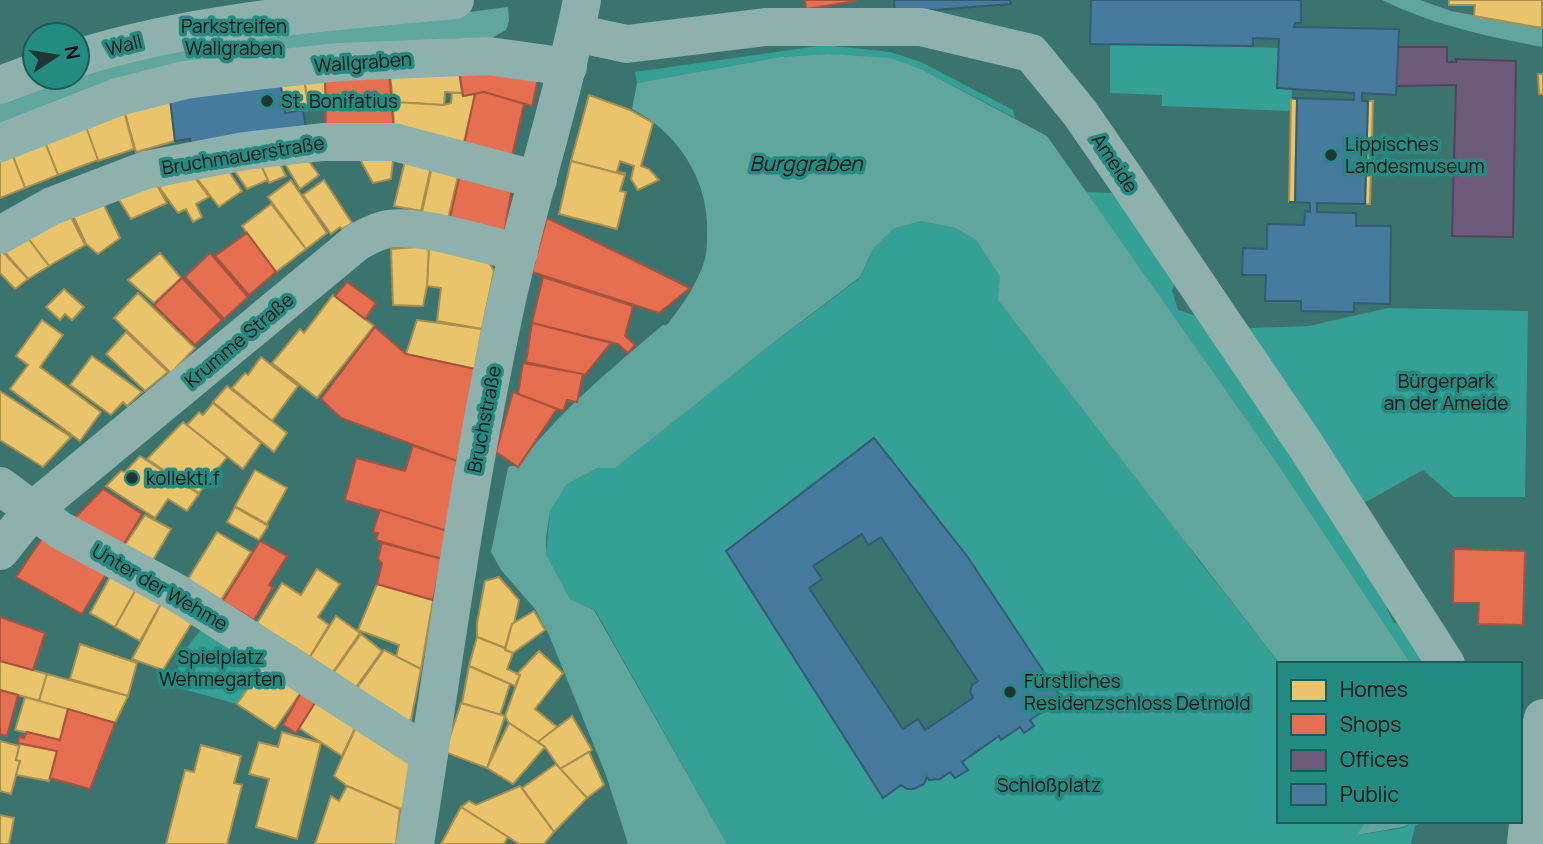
<svg xmlns="http://www.w3.org/2000/svg" width="1543" height="844" viewBox="0 0 1543 844" font-family="Manrope,sans-serif">
<style>
.green{fill:#35a095;fill-rule:evenodd}
.water{fill:#60a59e}
.homes{fill:#e9c46a;stroke:#a88e4f;stroke-width:2}
.shops{fill:#e76f51;stroke:#a7533e;stroke-width:2}
.offices{fill:#6d597a;stroke:#51435a;stroke-width:2}
.public{fill:#457b9d;stroke:#355b73;stroke-width:2;fill-rule:evenodd}
.lines{fill:none;stroke-linecap:round;stroke-linejoin:round}
.minor{stroke:#8fb1ae;stroke-width:38}
.poi-dot{fill:#203432;stroke:#238c82;stroke-width:2.5}
.labels{text-anchor:middle;dominant-baseline:central;stroke-width:7;stroke-linejoin:round;paint-order:stroke}
.park-label{font-size:19px;fill:#111;stroke:#238c82}
.street-label{font-size:19px;fill:#111;stroke:#238c82}
.poi-label{font-size:19px;fill:#111;stroke:#238c82;text-anchor:start}
.water-label{font-size:21px;font-style:italic;fill:#111;stroke:#238c82}
</style>
<rect width="100%" height="100%" fill="#3b746e"/>
<g class="green">
<polygon points="1110,44 1278,48 1277,87 1292,89 1291,111 1162,106 1162,95 1110,93"/>
<polygon points="825,45 890,52 921,62 1013,110 1015,118 921,69 828,54 780,57 637,83 635,72"/>
<polygon points="1086,192 1112,193 1176,281 1172,291 1178,310 1200,317 1390,597 1387,609 1394,623 1409,626 1435,664 1411,664 1275,460"/>
<path d="M921,221L955,228L976,240L1197,558L1280,664L1279,821H1366L1358,835L1403,828L1415,821H1424L1415,826L1411,844H727L595,610L570,599L546,554L550,511L567,484L598,468L765,349L860,278L873,249L893,229ZM874,438L967,556L1030,720L1024,732L1020,727L1002,739L999,736L962,762L967,770L956,778L950,772L927,777L924,784C915,789 910,791 901,785L883,797L726,552Z"/>
<polygon points="1388,308 1528,311 1525,497 1454,497 1423,470 1348,512 1227,329 1309,326"/>
<polygon points="206,623 263,666 237,704 179,688 170,677 190,654 185,650"/>
</g>
<g class="water">
<path d="M1382,0H1420L1451,11L1542,28V47C1486,36 1433,25 1382,0Z"/>
<polygon points="508,7 509,21 506,30 483,43 466,42 461,38 285,51 0,123 0,99 65,77 77,77 77,73 148,53"/>
<path d="M828,54L890,58L921,69L1047,136L1275,460L1411,664H1280L998,300L1000,276L976,240L955,228L921,221L893,229L873,249L860,277L765,349L615,468H598L567,484L550,511L546,538V554L570,599L594,610L727,844H628L606,775L549,635L535,609L501,570L491,552L508,468L510,466H518C558,412 612,368 663,325H667C683,304 697,285 705,259C707,251 707,241 707,232C709,181 678,132 632,109L637,83L780,57Z"/>
<polygon points="1366,821 1415,821 1403,827 1357,835"/>
</g>
<g class="homes">
<polygon points="1449,0 1542,0 1542,28 1474,16 1475,5 1449,5"/>
<polygon points="458,63 462,93 445,92 444,105 393,102 389,65"/>
<polygon points="325,72 326,108 309,110 303,73"/>
<polygon points="1538,74 1543,74 1543,94 1539,94"/>
<polygon points="279,76 304,79 309,110 285,113"/>
<polygon points="169,90 175,141 136,152 122,103"/>
<polygon points="452,93 462,93 463,96 475,94 462,151 394,134 393,102 444,105 451,103"/>
<polygon points="589,95 630,110 653,123 641,166 649,169 659,180 638,190 631,179 634,166 620,161 617,172 625,173 625,175 571,161"/>
<polygon points="1291,99 1297,99 1295,202 1289,202"/>
<polygon points="1368,101 1373,101 1370,204 1365,204"/>
<polygon points="122,103 134,149 98,161 82,116"/>
<polygon points="82,116 98,160 58,175 41,132"/>
<polygon points="41,132 58,175 25,188 9,146"/>
<polygon points="9,146 25,188 0,198 0,149"/>
<polygon points="353,147 394,151 391,179 373,183"/>
<polygon points="407,153 433,158 421,211 394,206"/>
<polygon points="275,154 286,176 269,183 257,157"/>
<polygon points="279,154 305,156 319,175 300,189"/>
<polygon points="257,157 268,180 247,189 229,163"/>
<polygon points="571,161 625,175 620,191 626,192 617,229 559,214"/>
<polygon points="433,162 460,168 447,223 422,212"/>
<polygon points="224,164 242,191 219,207 192,172"/>
<polygon points="190,171 209,197 196,204 202,217 193,222 186,209 178,213 159,187"/>
<polygon points="154,180 167,203 131,219 116,195"/>
<polygon points="291,180 327,233 306,249 268,197"/>
<polygon points="324,180 352,223 342,229 340,227 331,234 303,195"/>
<polygon points="100,197 120,238 98,254 86,244 71,211"/>
<polygon points="271,204 306,249 276,272 242,226"/>
<polygon points="68,211 85,245 49,266 26,236"/>
<polygon points="25,234 49,266 28,279 2,249"/>
<polygon points="429,246 488,261 494,271 482,329 437,321 441,288 427,286"/>
<polygon points="429,246 427,286 423,306 393,305 391,249"/>
<polygon points="0,249 28,279 15,289 0,273"/>
<polygon points="160,253 181,278 154,303 128,280"/>
<polygon points="64,289 84,307 72,320 65,314 60,320 46,307"/>
<polygon points="138,293 195,348 171,373 114,318"/>
<polygon points="333,295 374,326 317,398 272,363 300,329 304,333"/>
<polygon points="42,320 63,335 40,367 101,412 80,441 10,389 28,365 16,356"/>
<polygon points="417,320 482,329 475,369 406,354"/>
<polygon points="126,332 168,372 145,391 106,354"/>
<polygon points="92,356 142,392 127,406 123,402 111,415 70,385"/>
<polygon points="261,357 298,386 272,421 232,388 245,373 248,375"/>
<polygon points="227,386 287,433 274,452 213,402"/>
<polygon points="0,391 71,437 43,467 0,440"/>
<polygon points="213,403 261,443 243,469 187,425 199,412 203,415"/>
<polygon points="183,422 227,457 199,493 147,459"/>
<polygon points="140,456 199,494 187,511 168,499 155,518 106,486 121,471 125,472"/>
<polygon points="255,470 287,488 267,524 235,506"/>
<polygon points="235,507 268,526 259,540 227,522"/>
<polygon points="145,515 171,529 149,567 120,552"/>
<polygon points="217,532 251,552 221,600 188,579"/>
<polygon points="317,569 340,584 318,617 329,625 310,657 257,623 282,583 301,595"/>
<polygon points="114,570 139,584 115,627 90,613"/>
<polygon points="499,577 519,600 514,624 512,624 505,648 477,637 477,623 485,581"/>
<polygon points="139,584 164,598 140,641 115,627"/>
<polygon points="377,584 433,600 421,669 396,657 399,645 358,630"/>
<polygon points="164,598 196,616 163,670 132,659"/>
<polygon points="534,611 545,630 513,653 505,650 512,624"/>
<polygon points="336,616 360,633 333,672 310,657"/>
<polygon points="361,634 382,651 356,687 334,672"/>
<polygon points="477,637 505,648 505,650 513,653 507,669 520,675 515,686 469,666"/>
<polygon points="80,644 137,663 128,696 70,679"/>
<polygon points="384,650 421,669 411,720 404,722 357,688"/>
<polygon points="539,651 563,673 535,709 557,727 538,742 509,723 505,716 520,675 517,674"/>
<polygon points="0,661 47,674 39,701 0,690"/>
<polygon points="263,666 302,691 275,729 237,704"/>
<polygon points="469,666 510,684 500,715 462,703"/>
<polygon points="47,674 128,696 115,723 39,701"/>
<polygon points="25,697 68,709 60,740 15,730"/>
<polygon points="316,701 355,728 342,756 299,728"/>
<polygon points="461,703 505,716 487,768 445,752"/>
<polygon points="572,716 592,750 560,769 545,747 538,742"/>
<polygon points="509,723 545,747 513,784 487,768"/>
<polygon points="356,727 418,765 403,808 400,809 347,786 334,776"/>
<polygon points="282,732 321,743 297,839 256,827 269,779 249,774 259,742 278,747"/>
<polygon points="0,741 19,746 16,760 20,761 11,794 0,791"/>
<polygon points="20,744 57,751 49,781 16,775 20,761 16,760"/>
<polygon points="201,745 241,756 234,783 242,785 227,844 166,844 185,770 194,772"/>
<polygon points="589,752 604,785 587,798 560,769"/>
<polygon points="556,764 587,798 554,832 522,788"/>
<polygon points="347,786 400,809 396,844 315,844 331,796 339,801"/>
<polygon points="520,786 554,832 544,844 519,844 461,807 469,801 476,805"/>
<polygon points="461,807 508,837 504,844 441,844"/>
<polygon points="0,815 14,818 9,844 0,844"/>
</g>
<g class="shops">
<polygon points="805,0 856,0 856,1 806,9"/>
<polygon points="458,63 538,79 532,106 484,92 463,96"/>
<polygon points="389,69 394,134 326,134 325,72"/>
<polygon points="484,92 524,104 510,165 462,154 475,94"/>
<polygon points="462,166 513,181 503,240 448,226"/>
<polygon points="547,218 690,288 659,313 532,272"/>
<polygon points="247,233 276,272 249,295 215,256"/>
<polygon points="210,253 248,297 224,319 185,277"/>
<polygon points="543,277 633,306 625,336 635,345 628,353 618,344 532,323"/>
<polygon points="182,278 222,320 195,345 154,305"/>
<polygon points="347,282 376,303 365,319 335,296"/>
<polygon points="532,323 611,343 585,375 526,362"/>
<polygon points="375,327 406,354 475,369 457,461 341,418 321,399"/>
<polygon points="523,363 583,374 577,402 567,400 563,411 518,394"/>
<polygon points="513,392 557,409 518,467 496,452"/>
<polygon points="413,446 457,461 447,531 345,500 356,458 405,471"/>
<polygon points="103,489 142,514 119,552 67,526"/>
<polygon points="380,510 447,531 442,559 376,540 378,533 373,532"/>
<polygon points="47,531 109,569 82,614 16,577"/>
<polygon points="260,541 287,556 269,585 273,587 254,620 223,601"/>
<polygon points="382,543 442,559 433,600 377,584 382,563 378,559"/>
<polygon points="1454,549 1525,551 1523,625 1478,624 1479,603 1453,603"/>
<polygon points="0,617 45,633 33,670 0,661"/>
<polygon points="0,690 18,695 7,736 0,734"/>
<polygon points="302,691 316,701 296,733 283,725"/>
<polygon points="68,709 115,723 90,789 50,778 57,751 18,743 19,737 24,738 27,732 60,740"/>
</g>
<polygon class="offices" points="1398,47 1447,47 1447,62 1456,62 1456,59 1516,61 1513,237 1452,236 1456,85 1396,86"/>
<g class="public">
<polygon points="894,0 1010,0 1011,4 895,13"/>
<polygon points="1091,0 1301,0 1301,23 1295,23 1294,27 1399,29 1396,95 1362,93 1362,101 1368,101 1365,204 1317,203 1317,212 1356,213 1356,226 1391,226 1390,304 1354,303 1354,312 1301,311 1301,301 1265,301 1266,275 1242,275 1243,248 1267,249 1267,224 1304,225 1305,211 1310,212 1310,203 1289,202 1295,202 1297,99 1292,98 1354,100 1354,93 1277,88 1279,39 1253,38 1253,46 1090,44"/>
<polygon points="279,73 285,113 303,110 307,133 191,151 190,139 175,141 169,90"/>
<path d="M874,438L967,556L1062,699L1030,720L1034,726L1024,733L1020,727L1001,740L999,736L962,762L968,770L955,778L950,772L940,779L929,780L927,777L924,784L914,789H907L901,785L883,798L726,551ZM862,534L868,545L881,537L978,681L972,685L970,692L973,698L925,730L918,719L903,729L809,588L822,579L813,566Z"/>
</g>
<g class="lines">
<g class="minor">
<polyline points="575,33 627,44 765,27 921,27 1031,53 1080,113 1129,184 1306,446 1446,664"/>
<path d="M77,58C200,20 327,12 455,0"/>
<polyline points="0,85 35,72"/>
<polyline points="0,143 118,97 185,80 256,71 340,62 488,56 568,67"/>
<polyline points="0,235 52,206 146,170 245,151 323,142 394,142 538,180"/>
<polyline points="0,486 60,530 177,593 429,755"/>
<path d="M0,551L32,511L357,242C367,237 376,231 388,229C424,224 482,245 519,252"/>
<path d="M415,844C443,668 466,492 503,318C525,211 561,107 582,0"/>
<polyline points="1526,844 1536,746 1543,718"/>
</g>
</g>
<g class="poi-dot">
<circle cx="267" cy="101" r="7"/>
<circle cx="1331" cy="155" r="7"/>
<circle cx="132" cy="478" r="7"/>
<circle cx="1010" cy="692" r="7"/>
</g>
<g class="labels">
<g class="park-label">
<text x="234" y="26">Parkstreifen<tspan x="234" dy="22">Wallgraben</tspan></text>
<text x="1446" y="381">Bürgerpark<tspan x="1446" dy="22">an der Ameide</tspan></text>
<text x="221" y="657">Spielplatz<tspan x="221" dy="22">Wehmegarten</tspan></text>
<text x="1049" y="785">Schloßplatz</text>
</g>
<g class="street-label">
<text transform="translate(124 45) rotate(-14)">Wall</text>
<text transform="translate(363 62) rotate(-4)">Wallgraben</text>
<text transform="translate(243 155) rotate(-9)">Bruchmauerstraße</text>
<text transform="translate(1115 163) rotate(56)">Ameide</text>
<text transform="translate(239 340) rotate(-40)">Krumme Straße</text>
<text transform="translate(484 419) rotate(-79)">Bruchstraße</text>
<text transform="translate(160 587) rotate(30)">Unter der Wehme</text>
</g>
<g class="poi-label">
<text x="281" y="101">St. Bonifatius</text>
<text x="1345" y="144">Lippisches<tspan x="1345" dy="22">Landesmuseum</tspan></text>
<text x="146" y="478">kollekti.f</text>
<text x="1024" y="681">Fürstliches<tspan x="1024" dy="22">Residenzschloss Detmold</tspan></text>
</g>
<g class="water-label">
<text x="806" y="163">Burggraben</text>
</g>
</g>
<rect x="1277" y="662" width="245" height="161" fill="#238c82" stroke="#1c5b55" stroke-width="2"/>
<rect x="1291" y="680" width="35" height="21" fill="#e9c46a" stroke="#1c5b55" stroke-width="2"/>
<text x="1340" y="697" font-size="21" fill="#111111">Homes</text>
<rect x="1291" y="714" width="35" height="21" fill="#e76f51" stroke="#1c5b55" stroke-width="2"/>
<text x="1340" y="732" font-size="21" fill="#111111">Shops</text>
<rect x="1291" y="750" width="35" height="21" fill="#6d597a" stroke="#1c5b55" stroke-width="2"/>
<text x="1340" y="767" font-size="21" fill="#111111">Offices</text>
<rect x="1291" y="784" width="35" height="21" fill="#457b9d" stroke="#1c5b55" stroke-width="2"/>
<text x="1340" y="802" font-size="21" fill="#111111">Public</text>
<g transform="translate(56 56) rotate(78)"><circle r="33" fill="#238c82" stroke="#1c5b55" stroke-width="2"/>
<path d="M0-5L12 26L0 18L-12 26Z" fill="#203432"/>
<text y="-10" font-size="19" font-weight="bold" text-anchor="middle" fill="#111111">N</text>
</g>
</svg>
